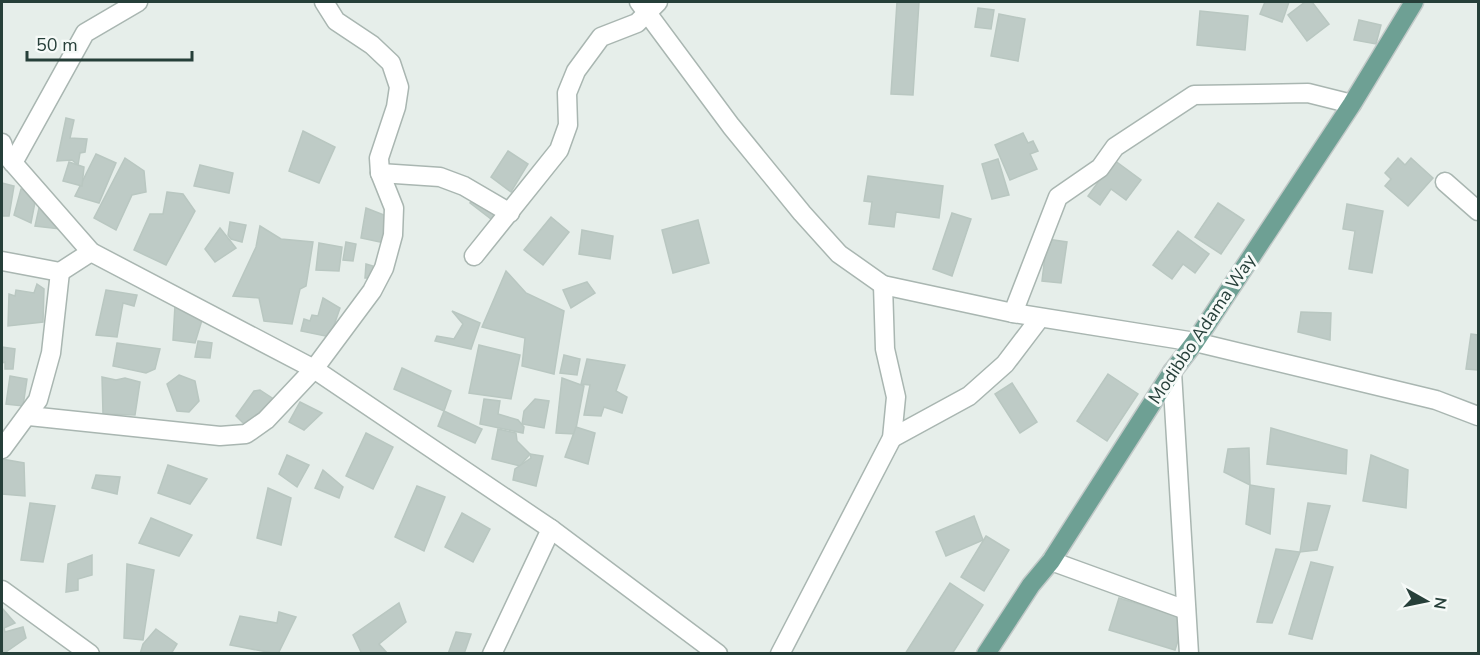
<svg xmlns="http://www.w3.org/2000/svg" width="1480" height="655" viewBox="0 0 1480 655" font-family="'Nunito Sans',sans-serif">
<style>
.building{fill:#becbc6;stroke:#b9c7c1;stroke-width:1.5}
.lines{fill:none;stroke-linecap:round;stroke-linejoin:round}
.minor-casing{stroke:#a9b6b1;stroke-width:21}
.major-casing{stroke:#c2c9c8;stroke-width:21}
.minor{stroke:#fff;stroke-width:18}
.major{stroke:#6ea094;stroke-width:18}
.labels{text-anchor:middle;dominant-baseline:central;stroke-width:6;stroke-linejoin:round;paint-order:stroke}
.street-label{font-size:18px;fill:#263f39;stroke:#f6faf8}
</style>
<rect width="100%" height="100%" fill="#e6eeea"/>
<g class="building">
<polygon points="897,2 919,2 913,95 891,94"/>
<polygon points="1265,2 1289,2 1282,22 1260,14"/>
<polygon points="1305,2 1312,2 1329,24 1307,41 1288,15"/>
<polygon points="978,8 994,10 991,29 975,27"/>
<polygon points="1200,11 1248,16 1245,50 1197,45"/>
<polygon points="999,14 1025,19 1018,61 991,56"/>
<polygon points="1359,20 1381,25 1376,44 1354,40"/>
<polygon points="66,118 74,120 70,138 87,139 85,152 80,153 78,165 72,160 57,161"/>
<polygon points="303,131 335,147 319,183 289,171"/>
<polygon points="1023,133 1028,143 1033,141 1038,151 1030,154 1037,169 1010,180 995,145"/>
<polygon points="508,151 528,164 511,192 491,177"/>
<polygon points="96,154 116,163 99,203 75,196"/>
<polygon points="125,158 144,171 146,192 132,195 116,230 94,218"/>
<polygon points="1398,158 1405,165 1411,158 1433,178 1408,206 1385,186 1391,179 1385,173"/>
<polygon points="998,159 1009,195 992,199 982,164"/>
<polygon points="1114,160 1141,180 1126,200 1111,189 1100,205 1088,196"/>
<polygon points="69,162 84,167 82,186 63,181"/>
<polygon points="200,165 233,173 229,193 194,186"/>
<polygon points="868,176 943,186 939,218 896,212 894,227 869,224 872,202 864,201"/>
<polygon points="2,183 14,186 9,216 2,216"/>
<polygon points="21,189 37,192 31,223 14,215"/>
<polygon points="482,189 512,206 500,226 470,203"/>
<polygon points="167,192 183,194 195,211 166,265 134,250 150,214 163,214"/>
<polygon points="1218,203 1244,220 1221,254 1195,237"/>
<polygon points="1347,204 1383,211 1372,273 1349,269 1355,231 1343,229"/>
<polygon points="39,208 60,211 60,229 35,226"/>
<polygon points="366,208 389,217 385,243 361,238"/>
<polygon points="952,213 971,219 952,276 933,269"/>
<polygon points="551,217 569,232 543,265 524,250"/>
<polygon points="698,220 709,263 673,273 662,230"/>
<polygon points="230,222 246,225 242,242 231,239 228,235"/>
<polygon points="260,226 281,239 313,242 306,286 300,289 292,324 264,321 259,298 233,296 256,247"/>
<polygon points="220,228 236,248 215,262 205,249"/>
<polygon points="582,230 613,236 610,259 579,254"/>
<polygon points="1178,231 1209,254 1195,273 1183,264 1172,279 1153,265"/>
<polygon points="1047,239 1067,242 1061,283 1042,281"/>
<polygon points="346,242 356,244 353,261 343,260"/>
<polygon points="319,243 342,247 339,271 316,270"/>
<polygon points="366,264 373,266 372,278 365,278"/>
<polygon points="506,271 526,293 564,311 554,374 522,366 525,338 482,327"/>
<polygon points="587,282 595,293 571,308 563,290"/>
<polygon points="37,284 44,289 43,322 8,326 9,294 15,296 16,290 34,293"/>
<polygon points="106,290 137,295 134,306 123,303 117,337 96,335"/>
<polygon points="323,298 340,308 330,337 301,331 304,319 310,321 312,315 318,316"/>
<polygon points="175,305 206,307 195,343 173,340"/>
<polygon points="452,311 480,323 471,349 435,341 437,336 454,339 463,324"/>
<polygon points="1301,312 1331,313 1330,340 1298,332"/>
<polygon points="1471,334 1478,335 1478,370 1466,369"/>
<polygon points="198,341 212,343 210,358 195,357"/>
<polygon points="117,343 160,349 155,369 146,373 113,366"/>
<polygon points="479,345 520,355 511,399 469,393"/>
<polygon points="2,347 15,349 13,369 5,369 5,362 2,363"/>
<polygon points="564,355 580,359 577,375 560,373"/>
<polygon points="587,359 625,365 616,391 627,397 622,413 604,407 601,416 584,415 590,385 581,384"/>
<polygon points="402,368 451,391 444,411 394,389"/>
<polygon points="1108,374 1138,394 1107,441 1077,421"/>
<polygon points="179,375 195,381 199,401 189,412 177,411 167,384"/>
<polygon points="10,376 27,379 23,406 6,404"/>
<polygon points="102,377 116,380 125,378 140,382 135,415 103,414"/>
<polygon points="562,378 584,386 575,434 556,433"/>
<polygon points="1012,383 1037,422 1020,433 995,394"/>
<polygon points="260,390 275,400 248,428 236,416 254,391"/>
<polygon points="484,399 500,401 498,414 518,420 524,427 523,433 480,424"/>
<polygon points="535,399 549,401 544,428 522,424 524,411"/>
<polygon points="300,402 322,413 304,430 289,422"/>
<polygon points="444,411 482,429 475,443 438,426"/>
<polygon points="576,427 595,433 588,464 565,457"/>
<polygon points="1271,428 1347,450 1346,474 1267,464"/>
<polygon points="498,429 516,433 517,441 530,454 520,466 492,459"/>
<polygon points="366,433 393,447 373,489 346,476"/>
<polygon points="1249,448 1250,485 1224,472 1228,449"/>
<polygon points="530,454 543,456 536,486 513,480 515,469 531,458"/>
<polygon points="287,455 309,465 297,487 279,474"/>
<polygon points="1371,455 1408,470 1406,508 1363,501"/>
<polygon points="2,459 24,463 25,496 2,494"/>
<polygon points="168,465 207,479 190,504 158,493"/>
<polygon points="323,470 343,487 339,498 315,488"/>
<polygon points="96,475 120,477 117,494 92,488"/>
<polygon points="1250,485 1274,489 1270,534 1246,524"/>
<polygon points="417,486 445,497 424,551 395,537"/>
<polygon points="268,488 291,498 281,545 257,538"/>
<polygon points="30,503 55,506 43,562 21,560"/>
<polygon points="1308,503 1330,506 1317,550 1300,552"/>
<polygon points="462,513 490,529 473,562 445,547"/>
<polygon points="974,516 983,540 946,556 936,532"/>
<polygon points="151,518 192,535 179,556 139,543"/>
<polygon points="986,536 1009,550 984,591 961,577"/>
<polygon points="1276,549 1300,552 1272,623 1257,622"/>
<polygon points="92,555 92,575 78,579 78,590 66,592 68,564"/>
<polygon points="1311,562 1333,567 1312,639 1289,634"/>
<polygon points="127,564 154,570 143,640 124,638"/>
<polygon points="950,583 983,605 952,654 905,654"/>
<polygon points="1119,598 1185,618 1175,650 1109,630"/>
<polygon points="399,603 406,622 379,644 388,654 362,654 353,635"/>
<polygon points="2,608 15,623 4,628 5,632 23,627 26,638 3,654"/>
<polygon points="279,612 296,617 278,654 230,645 240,616 277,623"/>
<polygon points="156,629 177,644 171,654 140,654 143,644"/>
<polygon points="456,632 471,634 464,654 448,654"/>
</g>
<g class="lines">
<defs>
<g id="minor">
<polyline points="639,2 731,126 802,213 839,254 883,285 1013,313 1195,342 1436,400 1478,416"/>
<polyline points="2,143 6,155 91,252 314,369 551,529 718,654"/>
<polyline points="13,163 85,33 138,2"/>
<polyline points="380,173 440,177 464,186 510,213"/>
<polyline points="1445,182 1478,211"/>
<polyline points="474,256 559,150 568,125 567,93 576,71 601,37 637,23 658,2"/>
<polyline points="2,261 60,272 91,252"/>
<polyline points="1013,313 1058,197 1100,168 1115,147 1194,95 1308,93 1352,104"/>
<polyline points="1172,372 1189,654"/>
<polyline points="29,416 220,436 246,434 266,420 314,369 372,291 384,268 393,235 394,208 380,173 379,158 396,107 399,87 391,63 372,45 336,21 324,2"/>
<polyline points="892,438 969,396 1005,364 1040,318"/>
<polyline points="2,449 38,400 51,353 60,272"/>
<polyline points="1051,561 1186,610"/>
<polyline points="2,590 90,654"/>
<polyline points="492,654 551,529"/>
<polyline points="780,654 892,438 896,397 885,349 883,285"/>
</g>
<polyline id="major" points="986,654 1031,585 1051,561 1172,372 1195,342 1352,104 1414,2"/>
</defs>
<use href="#minor" class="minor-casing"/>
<use href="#major" class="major-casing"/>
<use href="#minor" class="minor"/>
<use href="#major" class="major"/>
</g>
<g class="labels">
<g class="street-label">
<text transform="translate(1202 329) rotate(-56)">Modibbo Adama Way</text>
</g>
</g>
<rect width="1480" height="655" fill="none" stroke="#263f39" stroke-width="6"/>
<g transform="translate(1426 601) rotate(99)" stroke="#f6faf8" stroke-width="4.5" paint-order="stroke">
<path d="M0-4.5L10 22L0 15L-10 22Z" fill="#263f39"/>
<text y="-9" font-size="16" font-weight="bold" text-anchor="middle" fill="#263f39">N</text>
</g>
<path d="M27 51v9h165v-9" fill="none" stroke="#263f39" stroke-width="3"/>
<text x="36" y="51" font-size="18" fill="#263f39" stroke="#f6faf8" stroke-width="4.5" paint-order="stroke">50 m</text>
</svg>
